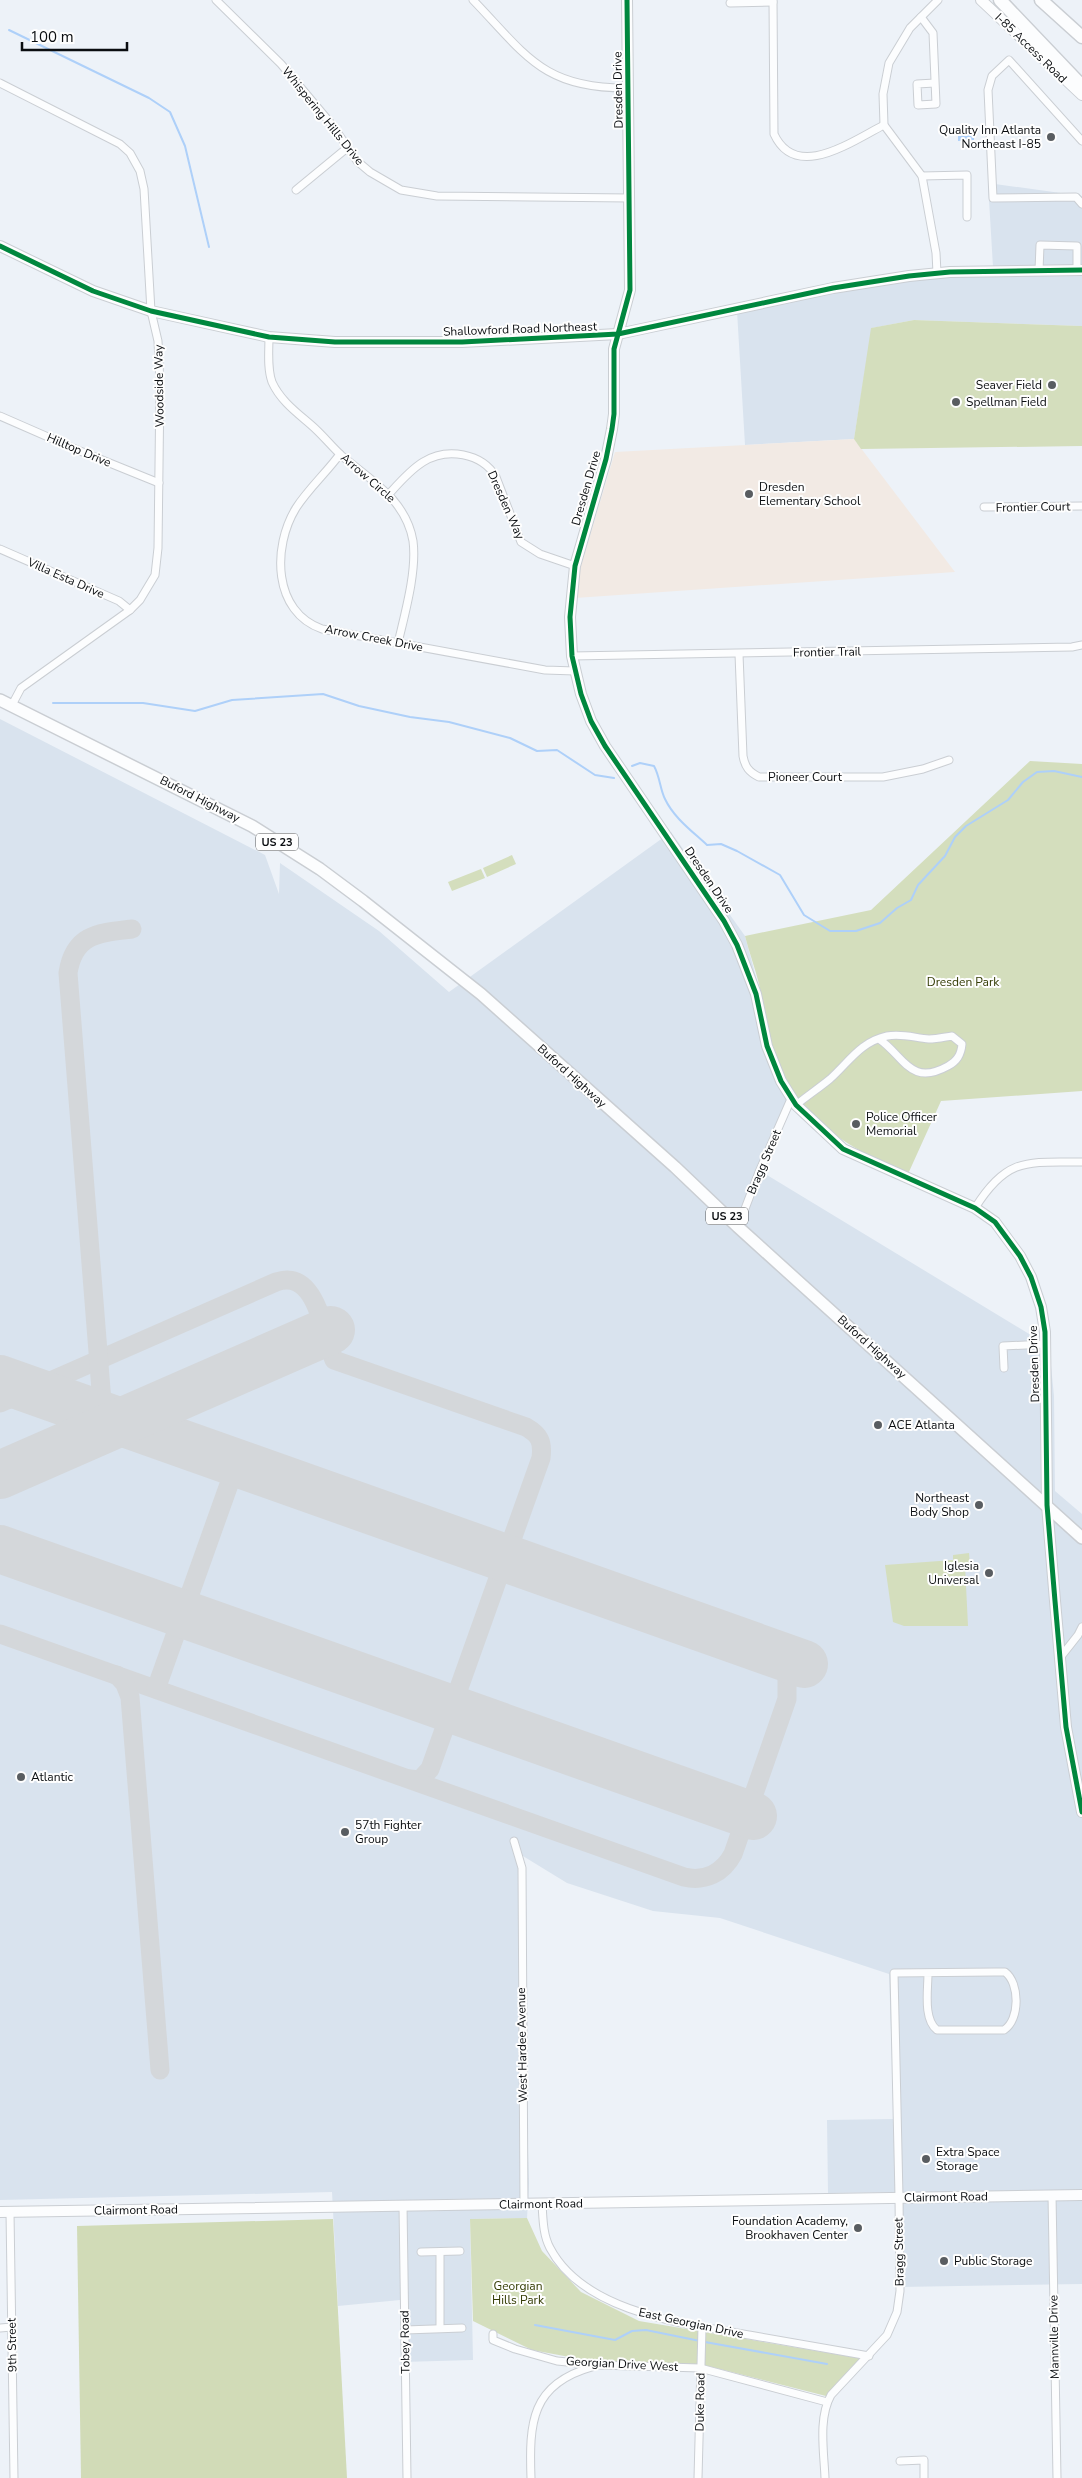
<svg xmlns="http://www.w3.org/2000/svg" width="1082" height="2478" viewBox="0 0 1082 2478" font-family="'Nunito Sans',sans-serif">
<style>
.built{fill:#d9e3ee}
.education{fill:#f2eae4}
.green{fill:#d4debd}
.forest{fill:#d1dbb7}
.water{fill:#aed0f9}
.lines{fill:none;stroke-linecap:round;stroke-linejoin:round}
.stream{stroke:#aed0f9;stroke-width:2}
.taxiway{stroke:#d4d7da;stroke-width:19}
.runway{stroke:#d4d7da;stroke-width:48}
.street-casing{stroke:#caced3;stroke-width:9}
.secondary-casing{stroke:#caced3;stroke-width:12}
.primary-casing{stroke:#caced3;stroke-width:14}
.highway-casing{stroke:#caced3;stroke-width:15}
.street{stroke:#fcfdfe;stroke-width:7}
.secondary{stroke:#fcfdfe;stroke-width:10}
.primary{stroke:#fcfdfe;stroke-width:11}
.highway{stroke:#fcfdfe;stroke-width:12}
.cycleway-casing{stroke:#fefefe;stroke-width:8}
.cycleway{stroke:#00873e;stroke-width:5}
.poi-dot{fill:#595d61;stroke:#fefefe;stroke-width:2}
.labels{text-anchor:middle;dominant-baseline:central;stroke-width:4;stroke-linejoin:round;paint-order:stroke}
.shield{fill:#fefefe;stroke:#535557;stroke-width:1}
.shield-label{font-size:11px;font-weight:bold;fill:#0a0d10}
.street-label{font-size:12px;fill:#0a0d10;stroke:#fefefe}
.poi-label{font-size:12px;fill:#0a0d10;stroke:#fefefe;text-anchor:start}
.park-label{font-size:12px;fill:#333b03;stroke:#fefefe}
</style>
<rect width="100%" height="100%" fill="#edf2f8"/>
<g class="built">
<polygon points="988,183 1082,196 1082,326 914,320 872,328 854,439 745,445 737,311 839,285 993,267"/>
<polygon points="0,719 265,855 279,894 280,863 379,931 449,992 671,832 745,936 780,1067 793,1094 757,1169 1049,1346 1054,1396 1055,1491 1082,1514 1082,2284 900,2287 899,2192 828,2193 827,2120 894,2119 889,1974 720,1918 653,1911 567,1883 518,1853 529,2183 527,2218 470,2219 473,2360 402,2362 400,2300 338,2306 332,2192 0,2200"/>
</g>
<polygon class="education" points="854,439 955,572 575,598 581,566 615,452"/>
<g class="green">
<polygon points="914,320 1082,326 1082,446 861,449 854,439 871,328"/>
<path d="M1030,761L1082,764V1091L941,1101L908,1174C844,1146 795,1117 772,1047C765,1027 764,1005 759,984C755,968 749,952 745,936L871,910Z"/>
<polygon points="512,855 516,864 487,877 483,868"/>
<polygon points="481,869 485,878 452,891 448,882"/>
<polygon points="969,1553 970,1564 965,1565 968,1626 904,1626 893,1622 885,1565 953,1560 953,1555"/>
<polygon points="527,2218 542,2251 581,2292 639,2321 864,2359 826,2396 704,2365 591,2361 532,2350 473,2321 470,2219"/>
</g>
<polygon class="forest" points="333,2219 347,2478 81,2478 77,2226"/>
<polygon class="water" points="974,133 974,140 958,141 958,134"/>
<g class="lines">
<g class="stream">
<polyline points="9,30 149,98 170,112 185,146 209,247"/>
<polyline points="53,703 143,703 195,711 232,700 323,694 359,706 410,717 449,722 510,738 537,751 557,750 595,775 614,778"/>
<path d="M632,766L640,763L654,766C660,777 660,789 665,799C674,818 692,831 707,845L721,844L737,851L780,875L804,915L830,931H856L880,923L897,908L911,900L918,885L945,856L955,837L966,826L1008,800L1023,782L1037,772L1054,771L1082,777"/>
<polyline points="535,2325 615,2340 632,2331 646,2330 700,2341"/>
<polyline points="705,2342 827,2364"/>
</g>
<g class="taxiway">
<path d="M0,1403L276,1282C317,1268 323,1333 334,1360L526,1427C540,1435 543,1442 541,1458L430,1769L420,1780L410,1779"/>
<path d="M103,1415L68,973C74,934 98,933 132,929"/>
<path d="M0,1634L684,1877C705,1882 723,1873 733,1854L787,1699V1674"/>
<polyline points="117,1675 125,1684 130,1697 160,2070"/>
<polyline points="156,1689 237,1462"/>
</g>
<g class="runway">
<polyline points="0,1379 804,1664"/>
<polyline points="0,1475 331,1330"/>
<polyline points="0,1549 753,1816"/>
</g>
<defs>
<g id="street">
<polyline points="216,0 281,64 333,126 357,161 370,172 401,190 437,196 630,198"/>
<path d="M473,0C526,55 543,89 628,88"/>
<path d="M773,0L774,134C796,182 852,141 884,125"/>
<polyline points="730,3 773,2"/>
<polyline points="921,17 933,33 936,104 918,105 917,84 935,83"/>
<polyline points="0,83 120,144 130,153 140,171 144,189 151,311 158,341 160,384 158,548 155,575 140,600 130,610 21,688 12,705"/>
<polyline points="1082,141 1009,60 992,76 988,90 993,198 1076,197 1082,204"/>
<polyline points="922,176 967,175 967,217"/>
<polyline points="296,190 347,148"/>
<polyline points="1039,271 1040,245 1077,246 1077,270"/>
<polyline points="937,273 936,253 922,176 884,125 883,94 889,63 910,28 938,0"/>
<path d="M269,337C269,351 267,368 272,382C280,400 296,412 310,424C322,434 331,446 342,456C372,481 406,500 413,541C417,571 405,613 398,643"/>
<polyline points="0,416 80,451 159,483"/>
<path d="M340,454C327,472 308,489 296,508C272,547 273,612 322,629L545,670L575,671"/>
<path d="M389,494C399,483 410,470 423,462C447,447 482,453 496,477L521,542L540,554L575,566"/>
<polyline points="984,507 1082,506"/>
<polyline points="0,549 119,601 130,610"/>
<path d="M739,654L743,756C745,767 749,772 759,777H883L923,769L949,760"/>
<polyline points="572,656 1072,647 1082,645"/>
<path d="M796,1105C807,1096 819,1088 830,1079C849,1062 860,1042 887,1036C902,1033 915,1038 929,1039C937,1039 945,1037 952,1036L962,1044C961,1055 957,1061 948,1066C910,1087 904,1056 879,1039"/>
<path d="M975,1208C1007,1157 1027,1162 1082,1162"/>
<polyline points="738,1227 759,1172 791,1099"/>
<polyline points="1004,1368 1003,1346 1045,1344"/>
<polyline points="1059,1659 1078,1635 1082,1627"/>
<polyline points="514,1841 522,1868 524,2204"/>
<polyline points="1052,2195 1057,2478"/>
<path d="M542,2204C543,2219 543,2235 550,2248C584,2313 686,2324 749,2335C789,2342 829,2349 869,2356"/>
<polyline points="403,2205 407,2478"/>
<polyline points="10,2212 14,2478"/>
<polyline points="421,2252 460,2251"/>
<polyline points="440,2252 440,2328"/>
<polyline points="0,2328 12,2327"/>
<polyline points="405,2330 462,2328"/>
<polyline points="493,2334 493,2340 515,2349 557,2361 598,2365 700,2368 827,2402"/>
<polyline points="900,2461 924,2460 924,2478"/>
<path d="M531,2478C529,2423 531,2384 592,2367"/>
<polyline points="698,2478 702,2327"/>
<path d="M825,2478C824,2452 818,2418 831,2395L887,2335L897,2312L900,2291L899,2197L894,1973L995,1972H1005C1020,1983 1020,2020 1004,2030H937C923,2019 928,1990 928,1973"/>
</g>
<g id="secondary">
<polyline points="627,0 630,290 614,349 614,414 612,429 606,459 575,566 570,617 572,656 581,694 591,721 605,746 724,921 737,945 756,994 767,1046 781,1081 796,1105 843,1149 975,1208 995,1222 1020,1256 1031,1277 1041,1307 1045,1332 1047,1505 1055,1601 1066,1727 1082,1812"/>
<polyline points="981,0 1082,95"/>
<polyline points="0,246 93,291 151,311 269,337 335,342 462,342 618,334 833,288 909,276 950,272 1082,270"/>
<polyline points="0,2212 1082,2195"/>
</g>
<polyline id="primary" points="0,700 252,826 320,869 363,901 481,994 675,1167 738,1227 1082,1538"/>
<g id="highway">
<polyline points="1000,0 1082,86"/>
<polyline points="1041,0 1082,37"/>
</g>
</defs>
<use href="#street" class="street-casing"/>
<use href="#secondary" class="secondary-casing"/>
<use href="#primary" class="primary-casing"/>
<use href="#highway" class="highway-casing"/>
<use href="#street" class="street"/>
<use href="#secondary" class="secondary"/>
<use href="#primary" class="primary"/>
<use href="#highway" class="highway"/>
<defs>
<g id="cycleway">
<polyline points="627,0 630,290 614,349 614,414 612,429 606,459 575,566 570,617 572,656 581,694 591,721 605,746 724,921 737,945 756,994 767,1046 781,1081 796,1105 843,1149 975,1208 995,1222 1020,1256 1031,1277 1041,1307 1045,1332 1047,1505 1055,1601 1066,1727 1082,1812"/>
<polyline points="0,246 93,291 151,311 269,337 335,342 462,342 618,334 833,288 909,276 950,272 1082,270"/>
</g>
</defs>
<use href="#cycleway" class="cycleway-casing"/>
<use href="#cycleway" class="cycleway"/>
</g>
<g class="poi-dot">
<circle cx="1051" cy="137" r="5"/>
<circle cx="1052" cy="385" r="5"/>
<circle cx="956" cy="402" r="5"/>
<circle cx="749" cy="494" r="5"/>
<circle cx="856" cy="1124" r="5"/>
<circle cx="878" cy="1425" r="5"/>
<circle cx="979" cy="1505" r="5"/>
<circle cx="989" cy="1573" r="5"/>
<circle cx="21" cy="1777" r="5"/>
<circle cx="345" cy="1832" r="5"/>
<circle cx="926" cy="2159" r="5"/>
<circle cx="858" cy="2228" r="5"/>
<circle cx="944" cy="2261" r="5"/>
</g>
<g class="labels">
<g class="shield">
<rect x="256" y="833.5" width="42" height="17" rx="4"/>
<rect x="706" y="1207.5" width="42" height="17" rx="4"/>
</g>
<g class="shield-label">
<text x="277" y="842">US 23</text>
<text x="727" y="1216">US 23</text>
</g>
<g class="street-label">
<text transform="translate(1031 48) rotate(44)">I-85 Access Road</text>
<text transform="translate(618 90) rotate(-91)">Dresden Drive</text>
<text transform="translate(323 116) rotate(51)">Whispering Hills Drive</text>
<text transform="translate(520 329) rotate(-2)">Shallowford Road Northeast</text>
<text transform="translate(159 386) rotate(-91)">Woodside Way</text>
<text transform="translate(79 450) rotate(23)">Hilltop Drive</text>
<text transform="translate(368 478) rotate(41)">Arrow Circle</text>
<text transform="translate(586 488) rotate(-74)">Dresden Drive</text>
<text transform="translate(506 505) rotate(66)">Dresden Way</text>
<text transform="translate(1033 507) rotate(-1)">Frontier Court</text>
<text transform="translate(66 578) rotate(24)">Villa Esta Drive</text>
<text transform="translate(374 638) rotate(11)">Arrow Creek Drive</text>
<text transform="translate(827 652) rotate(-1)">Frontier Trail</text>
<text x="805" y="777">Pioneer Court</text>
<text transform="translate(200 799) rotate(27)">Buford Highway</text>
<text transform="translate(709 880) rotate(56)">Dresden Drive</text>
<text transform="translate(572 1076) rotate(42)">Buford Highway</text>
<text transform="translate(764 1162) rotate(-67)">Bragg Street</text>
<text transform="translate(872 1347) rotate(42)">Buford Highway</text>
<text transform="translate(1034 1364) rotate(-92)">Dresden Drive</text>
<text transform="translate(522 2045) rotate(-91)">West Hardee Avenue</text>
<text transform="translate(946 2197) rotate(-1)">Clairmont Road</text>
<text transform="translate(541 2204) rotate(-1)">Clairmont Road</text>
<text transform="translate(136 2210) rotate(-1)">Clairmont Road</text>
<text transform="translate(899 2252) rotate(-91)">Bragg Street</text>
<text transform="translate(691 2323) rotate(12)">East Georgian Drive</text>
<text transform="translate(1054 2337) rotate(-91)">Mannville Drive</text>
<text transform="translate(405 2342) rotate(-91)">Tobey Road</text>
<text transform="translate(12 2345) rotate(-91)">9th Street</text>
<text transform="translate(622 2364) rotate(3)">Georgian Drive West</text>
<text transform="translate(700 2402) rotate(-89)">Duke Road</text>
</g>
<g class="poi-label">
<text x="1041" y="130" text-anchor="end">Quality Inn Atlanta<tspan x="1041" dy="14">Northeast I-85</tspan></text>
<text x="1042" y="385" text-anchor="end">Seaver Field</text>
<text x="966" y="402">Spellman Field</text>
<text x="759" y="487">Dresden<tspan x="759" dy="14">Elementary School</tspan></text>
<text x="866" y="1117">Police Officer<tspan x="866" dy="14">Memorial</tspan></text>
<text x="888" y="1425">ACE Atlanta</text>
<text x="969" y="1498" text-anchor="end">Northeast<tspan x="969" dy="14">Body Shop</tspan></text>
<text x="979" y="1566" text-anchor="end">Iglesia<tspan x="979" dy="14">Universal</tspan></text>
<text x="31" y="1777">Atlantic</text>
<text x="355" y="1825">57th Fighter<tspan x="355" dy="14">Group</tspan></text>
<text x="936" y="2152">Extra Space<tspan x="936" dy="14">Storage</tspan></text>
<text x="848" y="2221" text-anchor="end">Foundation Academy,<tspan x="848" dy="14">Brookhaven Center</tspan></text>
<text x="954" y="2261">Public Storage</text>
</g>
<g class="park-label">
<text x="963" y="982">Dresden Park</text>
<text x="518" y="2286">Georgian<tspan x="518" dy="14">Hills Park</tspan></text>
</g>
</g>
<path d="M22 42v8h105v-8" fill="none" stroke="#0a0d10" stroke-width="2.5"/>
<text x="30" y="42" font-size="15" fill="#0a0d10" stroke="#fefefe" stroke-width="4" paint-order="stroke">100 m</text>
</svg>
